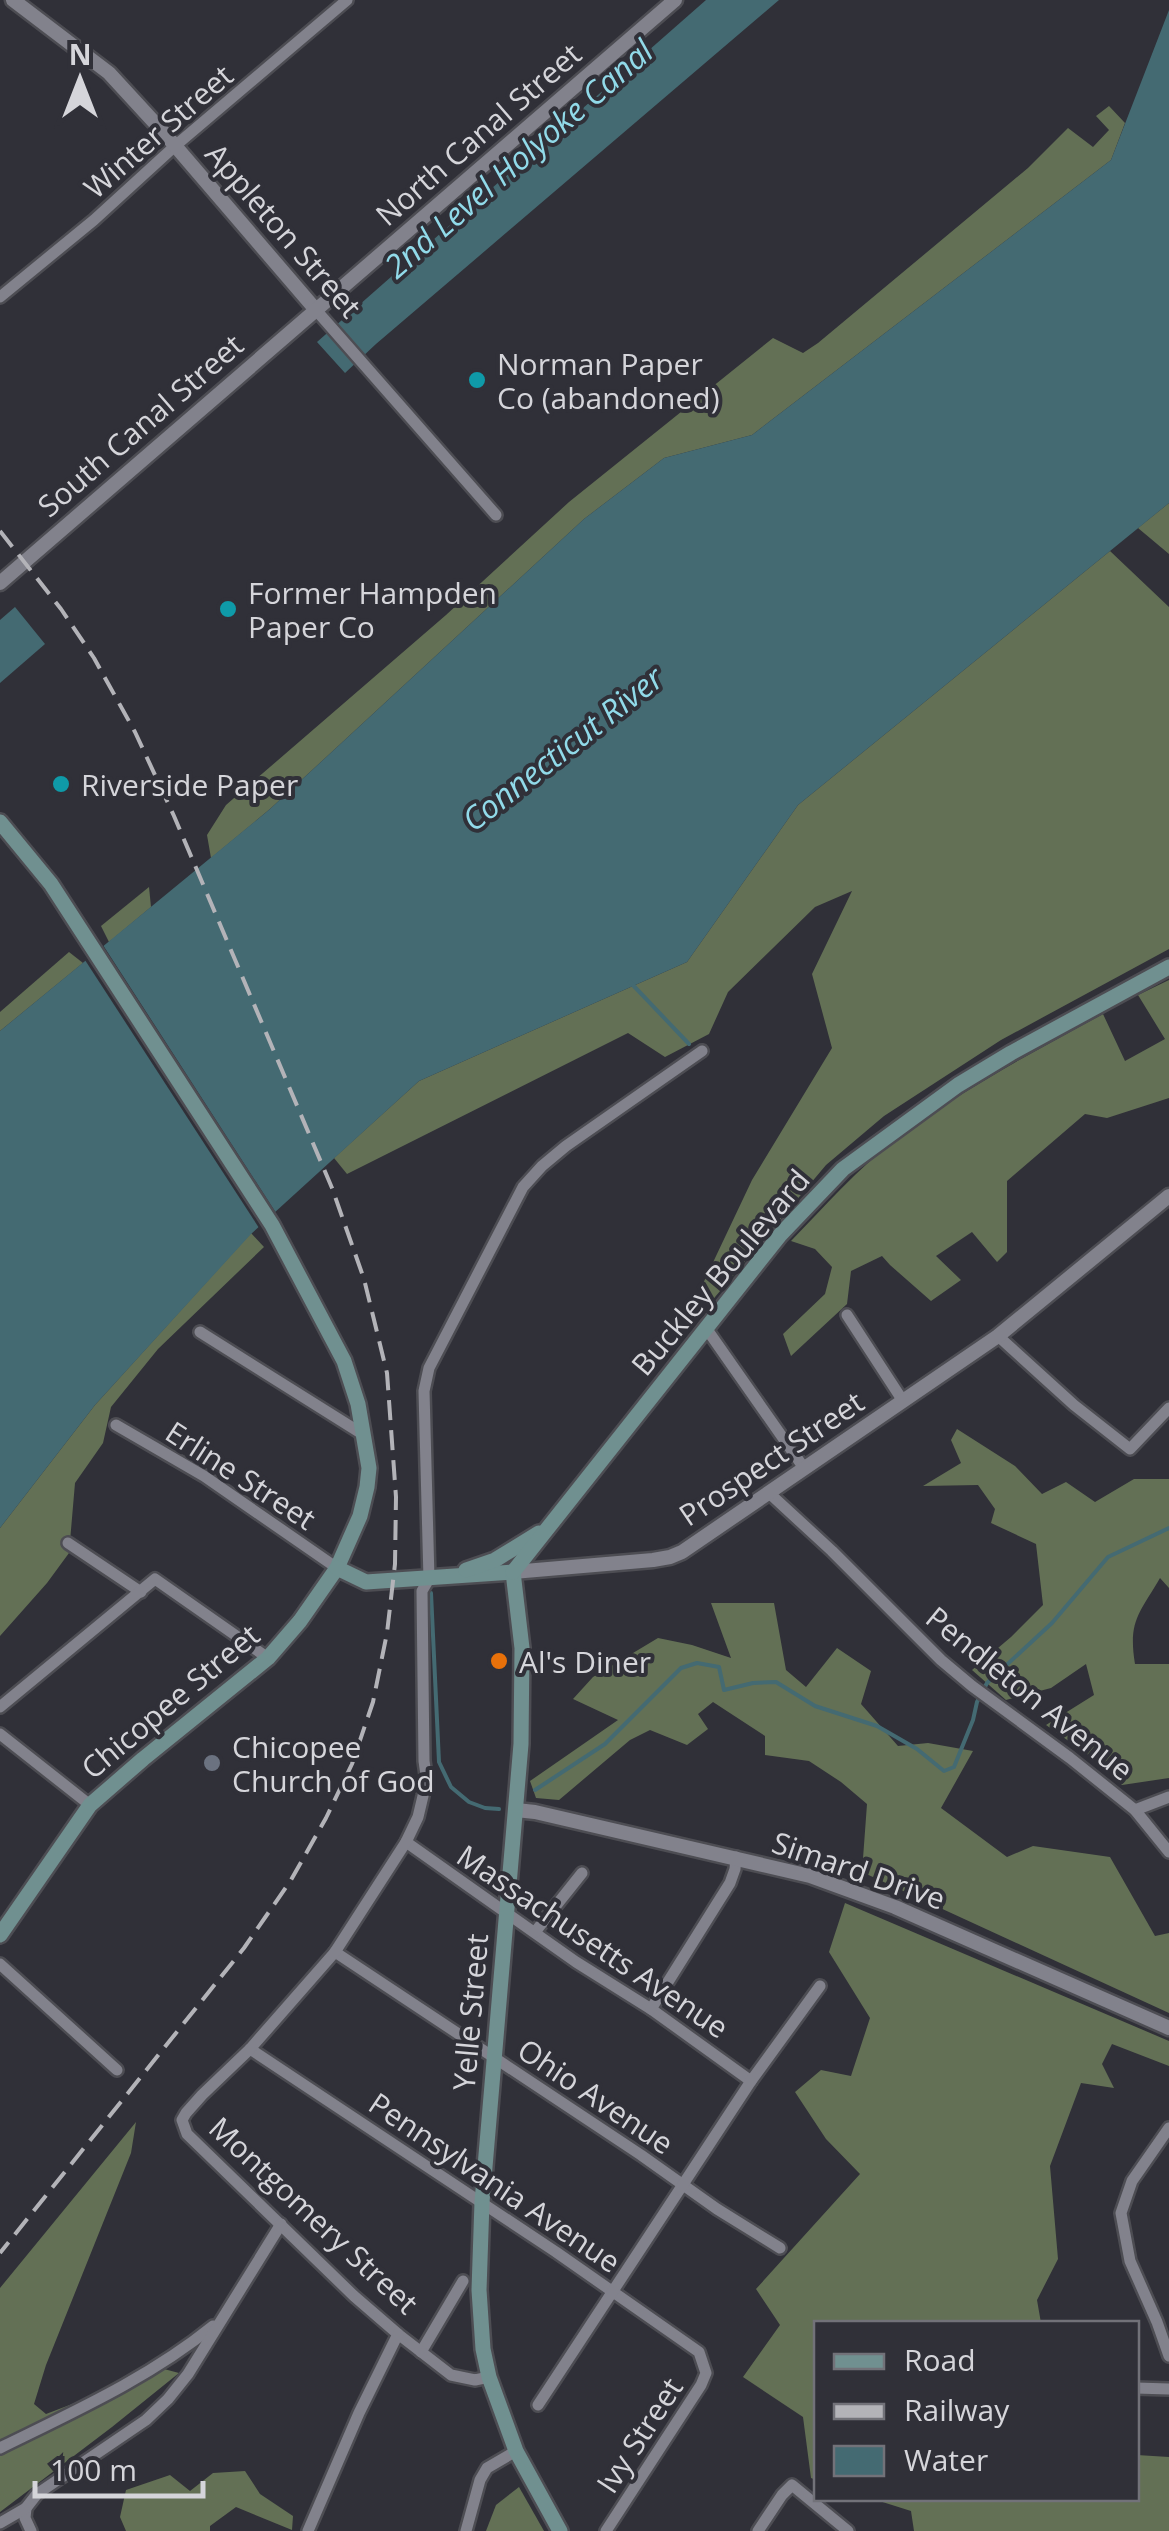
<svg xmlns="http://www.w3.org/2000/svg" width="1169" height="2531" viewBox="0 0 1169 2531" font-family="'Open Sans',sans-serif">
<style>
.forest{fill:#637055}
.water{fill:#446a72}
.pier{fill:#303038}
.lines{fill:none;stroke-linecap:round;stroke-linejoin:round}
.stream{stroke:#446a72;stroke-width:4}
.minor-casing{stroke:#4d4d53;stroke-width:16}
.tertiary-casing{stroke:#4d4d53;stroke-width:19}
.secondary-casing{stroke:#4d4d53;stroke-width:20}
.minor{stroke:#82828c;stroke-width:11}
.tertiary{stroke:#82828c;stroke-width:14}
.secondary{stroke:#709090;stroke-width:15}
.rail{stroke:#b3b3b8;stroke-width:4;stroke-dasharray:20 10;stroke-linecap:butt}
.culture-dot{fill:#0f9aa8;stroke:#303038;stroke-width:4}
.food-dot{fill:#e8710a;stroke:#303038;stroke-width:4}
.worship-dot{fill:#6b7280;stroke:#303038;stroke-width:4}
.labels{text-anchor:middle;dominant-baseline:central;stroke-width:8;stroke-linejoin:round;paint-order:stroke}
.street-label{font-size:30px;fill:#d5d5da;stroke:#303038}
.poi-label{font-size:30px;fill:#d5d5da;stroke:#303038;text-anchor:start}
.water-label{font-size:32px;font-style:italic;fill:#91dae9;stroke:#303038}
</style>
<rect width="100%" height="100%" fill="#303038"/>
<g class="forest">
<polygon points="1109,106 1125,123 1111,160 752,435 664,458 584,519 270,809 211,858 207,835 226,805 446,615 569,502 773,338 803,353 818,343 1028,168 1068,128 1093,147 1109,130 1096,116"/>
<polygon points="1169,503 1169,554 1138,528"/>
<polygon points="1110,551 1169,607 1169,949 1001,1040 884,1116 826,1165 710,1303 699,1292 752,1180 832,1048 812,974 852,891 815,907 728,992 709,1034 665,1057 628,1033 347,1174 334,1158 419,1081 687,962 798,805"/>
<polygon points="149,887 151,907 109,942 101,926"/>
<polygon points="69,952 83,963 0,1031 0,1012"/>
<path d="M1169,980V1098L1107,1118L1085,1114L1007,1181V1252L997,1262L972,1232L936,1256L961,1280L931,1301L890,1265L882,1256L851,1271L847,1304L791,1356L783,1334L825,1294L832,1267L815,1249L791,1241C825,1206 858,1168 897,1139C961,1090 1033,1052 1103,1014L1125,1061L1165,1039L1138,995Z"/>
<polygon points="251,1233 264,1247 158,1349 111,1407 103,1443 75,1483 69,1553 47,1583 0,1636 0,1528 95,1405"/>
<path d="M957,1429L1015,1466L1042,1494L1066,1482L1095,1502L1134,1479H1169V1588L1160,1578C1139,1614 1128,1621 1135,1664H1169V1778L1122,1785L1104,1766L1046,1725L1094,1695L1086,1664L1051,1688L1006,1700L972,1670L1011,1637L1043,1605L1036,1544L991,1523L995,1509L978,1485L923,1486L961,1463L951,1440Z"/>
<polygon points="711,1603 774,1603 786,1670 806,1687 837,1648 871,1671 861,1704 898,1746 928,1743 973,1751 941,1808 1007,1857 1033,1846 1110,1857 1155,1936 1169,1933 1169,2013 862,1872 867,1804 841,1782 809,1761 765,1755 765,1736 713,1702 698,1714 708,1729 687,1745 650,1730 630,1740 559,1800 536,1798 530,1781 618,1720 573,1699 593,1677 658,1638 692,1645 731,1658"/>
<polygon points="845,1903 1169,2041 1169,2066 1112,2044 1102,2064 1114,2088 1081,2083 1050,2166 1058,2259 1037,2300 1041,2323 816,2324 816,2480 811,2478 803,2417 743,2377 780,2325 756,2289 860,2174 826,2139 795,2092 821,2070 851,2076 870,2018 829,1952"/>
<polygon points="136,2122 131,2153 46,2365 34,2404 46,2414 164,2369 179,2373 112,2427 0,2512 0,2288"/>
<polygon points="1137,2455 1169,2457 1169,2531 914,2531 911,2511 873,2499 1136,2498"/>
<polygon points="245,2471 260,2494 293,2516 292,2530 236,2507 210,2526 210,2531 126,2531 120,2517 126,2490 170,2475 190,2491 213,2473"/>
<polygon points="519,2487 544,2531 486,2531 496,2505"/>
</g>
<g class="water">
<polygon points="706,0 779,0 376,344 345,373 317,342"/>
<polygon points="1169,10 1169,503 798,805 687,962 419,1081 251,1234 95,1405 0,1528 0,1031 270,809 584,519 664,458 752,435 1111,160"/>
<polygon points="15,607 45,644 0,683 0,620"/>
</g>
<polygon class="pier" points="101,942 278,1216 261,1231 83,957"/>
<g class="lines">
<g class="stream">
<polyline points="630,982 689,1044"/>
<polyline points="431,1593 439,1762 451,1787 469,1802 485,1808 499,1809"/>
<polyline points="535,1790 605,1744 681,1668 697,1663 719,1667 724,1690 753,1683 776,1682 815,1706 877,1726 917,1749 944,1771 954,1767 973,1720 977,1702 987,1683 1052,1623 1108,1557 1169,1528"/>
</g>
<defs>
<g id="minor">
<polyline points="0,297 94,220 175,146 347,0"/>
<polyline points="316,310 496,515"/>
<polyline points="847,1315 903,1401"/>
<polyline points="706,1328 804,1468"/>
<polyline points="200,1332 364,1435"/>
<polyline points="998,1336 1074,1405 1130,1449 1169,1408"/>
<polyline points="116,1425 204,1476 337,1568"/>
<polyline points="768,1492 832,1551 941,1660 972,1686 1070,1758 1135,1810 1169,1852"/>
<polyline points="68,1543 141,1592"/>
<polyline points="0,1707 155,1579 268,1658"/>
<polyline points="0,1734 90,1805"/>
<polyline points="1135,1810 1169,1797"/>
<polyline points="406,1842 576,1962 651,2009 751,2081"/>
<polyline points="535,1932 582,1873"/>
<polyline points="335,1952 641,2155 717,2209 780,2248"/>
<polyline points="0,1964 117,2070"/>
<polyline points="651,2009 730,1883 735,1869 736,1857"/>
<polyline points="250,2049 556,2252 699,2352 706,2373 701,2385 606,2531"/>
<polyline points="1169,2128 1132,2181 1121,2213 1130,2261 1157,2322 1169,2356"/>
<polyline points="421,2352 463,2281"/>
<polyline points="489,2377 475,2380 451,2375 398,2334 354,2296 187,2134 182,2120 186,2113 202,2095 250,2049 335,1952 406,1842 418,1817 423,1796 426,1775 424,1761 422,1591 429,1579 424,1391 429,1368 523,1187 542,1166 566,1146 702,1051"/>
<polyline points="1136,2388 1169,2389"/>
<polyline points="538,2405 751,2081 820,1986"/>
<path d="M0,2448C73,2412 149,2378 213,2326"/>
<polyline points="26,2508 25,2518 31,2531"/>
<polyline points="0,2523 26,2508 37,2494 146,2420 168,2399 188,2374 281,2224"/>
<polyline points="308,2531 359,2413 398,2334"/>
<polyline points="466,2531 480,2480 487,2468 516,2451"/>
<polyline points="758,2531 782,2495 792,2485 848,2531"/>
</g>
<g id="tertiary">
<polyline points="13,0 109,73 165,134 316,310"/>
<polyline points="0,583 675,0"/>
<polyline points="513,1572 653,1560 670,1557 682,1552 998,1336 1169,1196"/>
<polyline points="516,1810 535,1812 810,1876 895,1907 1169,2028"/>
</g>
<g id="secondary">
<polyline points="0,822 51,884 272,1225 344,1361 358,1404 369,1468 367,1487 360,1516 337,1568 300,1621 268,1658 143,1759 90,1805 0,1935"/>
<polyline points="337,1568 366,1582 513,1572"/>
<polyline points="466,1570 495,1560 539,1533"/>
<polyline points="513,1572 522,1648 521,1744 482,2202 479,2290 483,2349 489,2377 516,2451 560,2531"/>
<polyline points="513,1572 780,1235 843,1169 958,1085 1011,1053 1169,967"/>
</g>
</defs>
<use href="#minor" class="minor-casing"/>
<use href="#tertiary" class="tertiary-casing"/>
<use href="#secondary" class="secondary-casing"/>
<use href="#minor" class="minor"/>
<use href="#tertiary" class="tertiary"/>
<use href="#secondary" class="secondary"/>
<polyline class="rail" points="0,531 61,609 94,658 135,732 174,816 332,1188 364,1279 387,1373 396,1497 395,1564 387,1633 373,1702 352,1764 326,1818 291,1880 244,1948 0,2253"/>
</g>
<g class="culture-dot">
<circle cx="477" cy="380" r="10"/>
<circle cx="228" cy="609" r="10"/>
<circle cx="61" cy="784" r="10"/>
</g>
<circle class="food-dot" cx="499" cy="1661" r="10"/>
<circle class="worship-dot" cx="212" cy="1763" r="10"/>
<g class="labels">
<g class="street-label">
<text transform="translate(158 131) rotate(-41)">Winter Street</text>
<text transform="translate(478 134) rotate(-41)">North Canal Street</text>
<text transform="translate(284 230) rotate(49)">Appleton Street</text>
<text transform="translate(140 425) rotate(-41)">South Canal Street</text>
<text transform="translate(720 1272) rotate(-50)">Buckley Boulevard</text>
<text transform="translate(771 1458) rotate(-34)">Prospect Street</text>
<text transform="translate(241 1475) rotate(33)">Erline Street</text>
<text transform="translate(1030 1693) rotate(39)">Pendleton Avenue</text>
<text transform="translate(170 1701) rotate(-40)">Chicopee Street</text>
<text transform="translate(859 1870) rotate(19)">Simard Drive</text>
<text transform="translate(593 1941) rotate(34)">Massachusetts Avenue</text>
<text transform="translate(470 2012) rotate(-85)">Yelle Street</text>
<text transform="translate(596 2096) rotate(34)">Ohio Avenue</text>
<text transform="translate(495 2182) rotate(34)">Pennsylvania Avenue</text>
<text transform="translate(314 2215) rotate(43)">Montgomery Street</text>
<text transform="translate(639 2435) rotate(-57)">Ivy Street</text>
</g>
<g class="poi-label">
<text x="497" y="363">Norman Paper<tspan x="497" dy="34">Co (abandoned)</tspan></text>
<text x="248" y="592">Former Hampden<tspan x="248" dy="34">Paper Co</tspan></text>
<text x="81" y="784">Riverside Paper</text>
<text x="519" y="1661">Al's Diner</text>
<text x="232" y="1746">Chicopee<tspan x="232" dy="34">Church of God</tspan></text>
</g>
<g class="water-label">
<text transform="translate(518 158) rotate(-41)">2nd Level Holyoke Canal</text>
<text transform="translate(562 748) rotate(-38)">Connecticut River</text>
</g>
</g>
<rect x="814" y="2321" width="325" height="180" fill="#303038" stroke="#727279" stroke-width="2.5"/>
<rect x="834" y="2354" width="50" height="15" fill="#709090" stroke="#727279" stroke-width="2.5"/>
<text x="904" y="2371" font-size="30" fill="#d5d5da">Road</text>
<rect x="834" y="2404" width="50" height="15" fill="#b3b3b8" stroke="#727279" stroke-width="2.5"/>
<text x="904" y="2421" font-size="30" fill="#d5d5da">Railway</text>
<rect x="834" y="2446" width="50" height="30" fill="#446a72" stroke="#727279" stroke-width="2.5"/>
<text x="904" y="2471" font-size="30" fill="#d5d5da">Water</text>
<g transform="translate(80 80)" stroke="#303038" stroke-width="8" paint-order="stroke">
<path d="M0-8L18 38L0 25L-18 38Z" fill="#d5d5da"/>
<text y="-15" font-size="28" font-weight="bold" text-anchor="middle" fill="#d5d5da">N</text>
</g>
<path d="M35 2481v15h168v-15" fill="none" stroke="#d5d5da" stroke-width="5"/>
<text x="50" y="2481" font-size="30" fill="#d5d5da" stroke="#303038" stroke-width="8" paint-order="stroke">100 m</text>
</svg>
